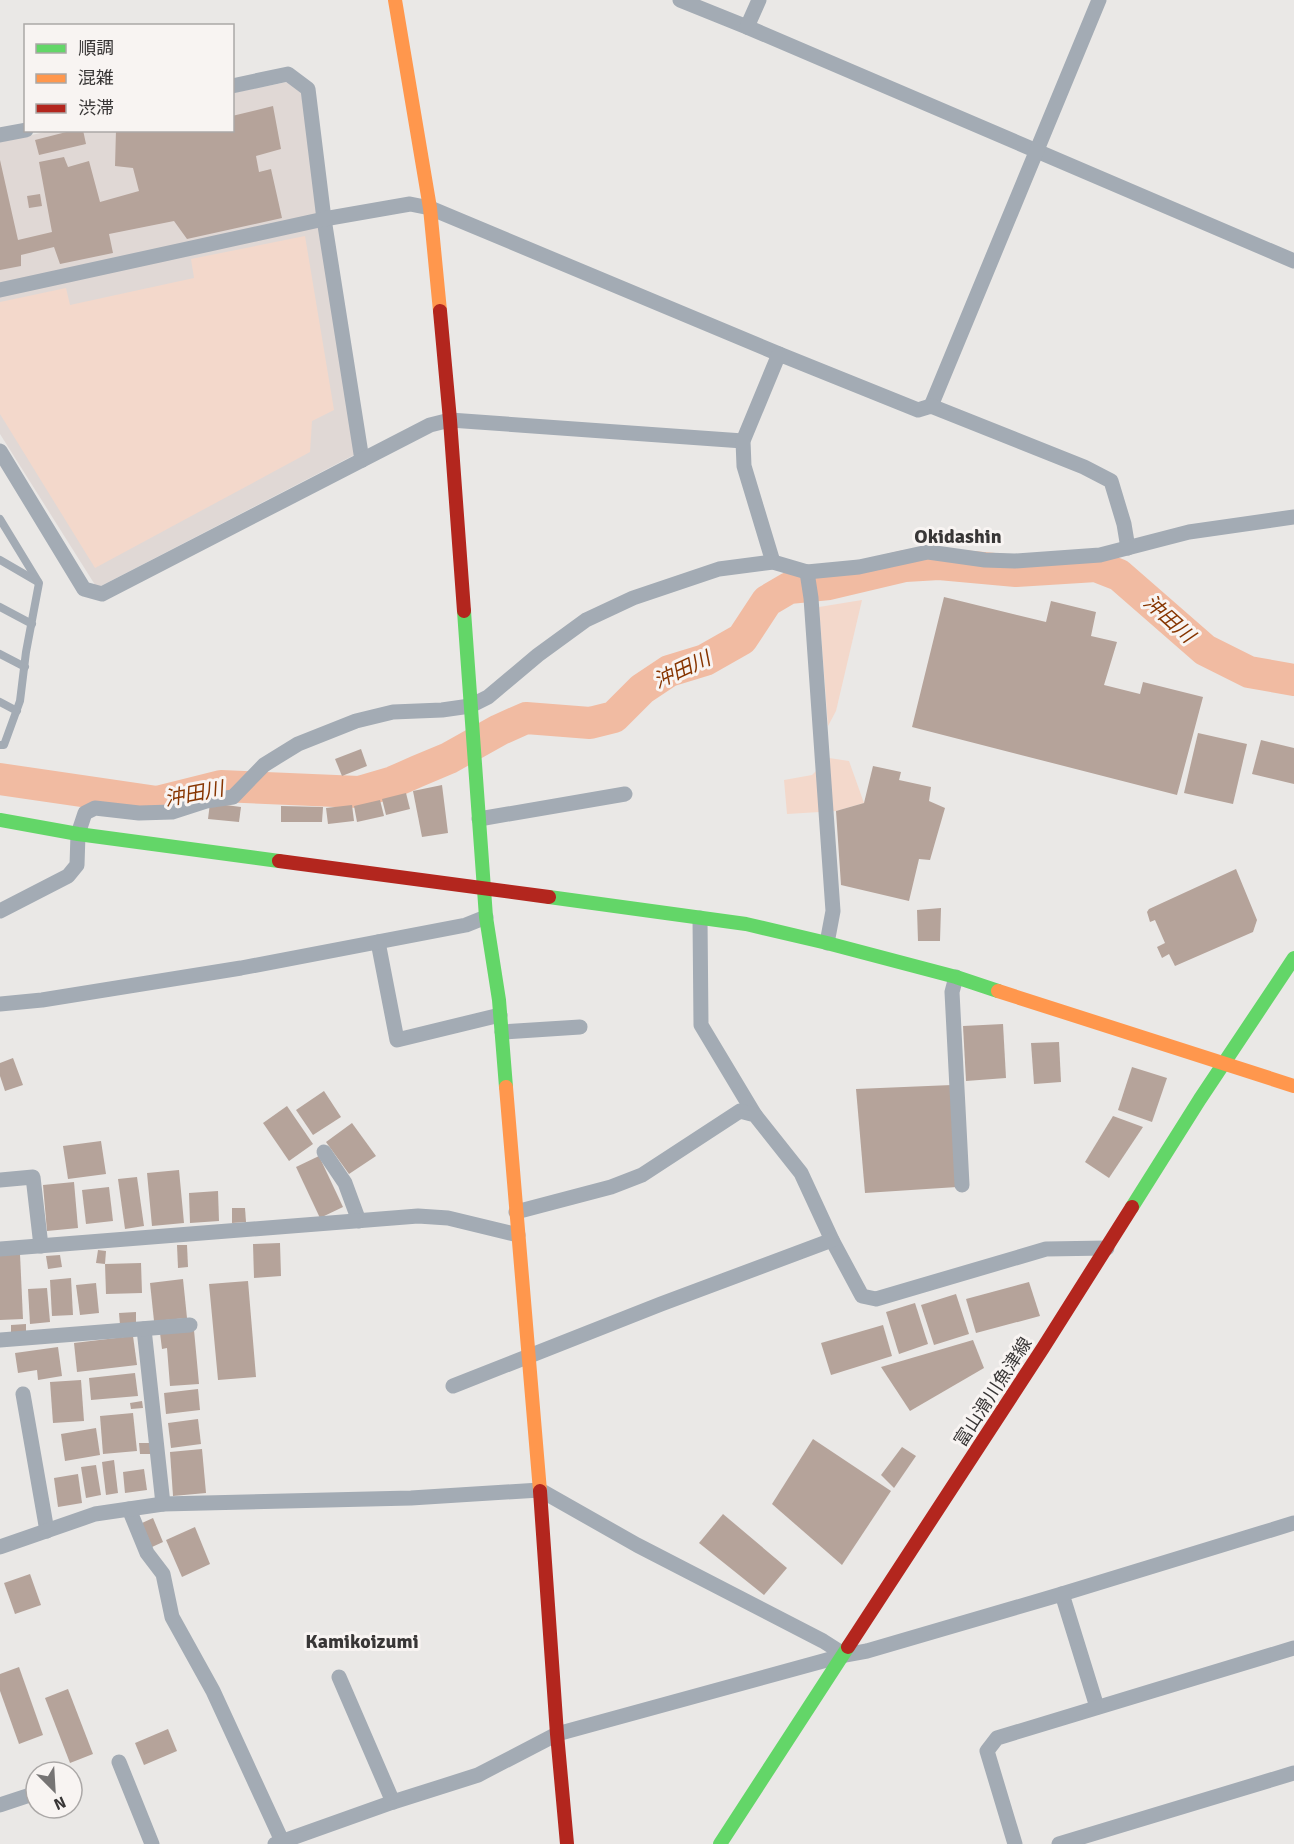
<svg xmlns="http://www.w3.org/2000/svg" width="1294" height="1844" viewBox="0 0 1294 1844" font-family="Signika,'Noto Sans JP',sans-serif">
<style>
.built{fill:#e0d8d5}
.green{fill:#f3d8cb}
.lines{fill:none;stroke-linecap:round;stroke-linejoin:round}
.river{stroke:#f1bba2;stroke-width:32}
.building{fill:#b5a39a}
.lane{stroke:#a3abb4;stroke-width:8}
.street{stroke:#a3abb4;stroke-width:15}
.fast{stroke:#63d668;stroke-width:14}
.slow{stroke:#ff974d;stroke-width:14}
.jam{stroke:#b3261e;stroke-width:14}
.labels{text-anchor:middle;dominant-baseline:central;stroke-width:6;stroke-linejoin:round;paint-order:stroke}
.street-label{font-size:18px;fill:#383636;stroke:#f8f4f2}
.neighbourhood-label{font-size:20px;font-weight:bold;fill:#383636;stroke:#f8f4f2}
.water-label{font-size:20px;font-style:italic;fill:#873500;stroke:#f8f4f2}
</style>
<rect width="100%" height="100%" fill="#eae8e6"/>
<polygon class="built" points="287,82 301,92 356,454 97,588 0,434 0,142 54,130 232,130 233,93"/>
<g class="green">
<polygon points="305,236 334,410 312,421 310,452 95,568 0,414 0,302 66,288 70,305 194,278 191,259"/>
<polygon points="862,600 836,711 828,726 819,607"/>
<polygon points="829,758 849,761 864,803 836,811 787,814 784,780 812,775"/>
</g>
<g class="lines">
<polyline class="river" points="0,779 157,802 221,786 359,792 393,782 418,771 449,758 499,730 526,718 590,723 614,717 642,689 669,671 705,660 742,639 767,601 789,588 829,584 905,566 939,564 1016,571 1096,566 1119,575 1205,650 1249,672 1294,680"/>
</g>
<g class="building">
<polygon points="273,106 281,149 256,156 259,172 271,169 282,218 187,239 174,221 109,234 113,253 60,264 54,247 21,255 21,266 0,270 0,160 18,240 52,232 39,162 64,157 68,167 89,161 100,202 139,191 133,168 115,166 116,130 232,130 232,116"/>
<polygon points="74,130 83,130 86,144 39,155 35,140"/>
<polygon points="40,194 42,206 29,208 27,196"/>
<polygon points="944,597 1046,622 1051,601 1096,612 1091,636 1117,642 1104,685 1140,694 1143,682 1203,697 1177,795 912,727"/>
<polygon points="1198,733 1247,744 1233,804 1184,793"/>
<polygon points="1261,740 1294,748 1294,784 1252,774"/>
<polygon points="361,749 367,766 342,776 335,759"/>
<polygon points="873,766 901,772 899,780 931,787 929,801 945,808 930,860 919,859 909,901 841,885 836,811 864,803"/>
<polygon points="442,785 448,833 422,837 413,791"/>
<polygon points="406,793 410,809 386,815 382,799"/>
<polygon points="380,800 384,816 357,822 354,806"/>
<polygon points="210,803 241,807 239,822 208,819"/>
<polygon points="352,805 354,821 328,824 326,808"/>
<polygon points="281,806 323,807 322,822 281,822"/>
<polygon points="1236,869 1257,920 1253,932 1175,966 1169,954 1162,958 1157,947 1165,943 1155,920 1150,922 1147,912 1149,909"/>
<polygon points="941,908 940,941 918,941 917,910"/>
<polygon points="1003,1024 1006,1078 966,1081 963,1026"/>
<polygon points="1059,1042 1061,1082 1034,1084 1031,1043"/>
<polygon points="13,1058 23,1085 5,1091 0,1076 0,1063"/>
<polygon points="1132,1067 1167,1078 1152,1122 1118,1110"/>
<polygon points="952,1085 957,1187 865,1193 856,1089"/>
<polygon points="324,1091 341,1117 313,1135 296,1110"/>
<polygon points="287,1106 313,1144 289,1161 263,1123"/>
<polygon points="1113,1116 1143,1127 1109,1178 1085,1162"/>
<polygon points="352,1123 376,1156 349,1174 326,1142"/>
<polygon points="101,1141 106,1174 68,1179 63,1146"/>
<polygon points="319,1156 343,1207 320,1218 296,1167"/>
<polygon points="179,1170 184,1223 152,1226 147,1173"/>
<polygon points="137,1177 144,1226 125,1229 118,1179"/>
<polygon points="74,1182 78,1228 47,1231 43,1185"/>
<polygon points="109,1187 113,1221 86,1224 82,1190"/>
<polygon points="218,1191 219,1221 190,1223 189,1193"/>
<polygon points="232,1208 245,1208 246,1222 232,1223"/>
<polygon points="280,1243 281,1276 254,1278 253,1244"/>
<polygon points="177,1245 187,1245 188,1267 178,1268"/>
<polygon points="98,1250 106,1251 105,1264 96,1263"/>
<polygon points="0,1254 20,1254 23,1319 0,1320"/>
<polygon points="60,1255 62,1267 48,1269 46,1256"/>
<polygon points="141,1263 142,1293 106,1294 105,1264"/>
<polygon points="71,1278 73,1315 52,1316 50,1280"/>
<polygon points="183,1279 187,1318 154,1321 150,1283"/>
<polygon points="248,1281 256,1377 218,1380 209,1284"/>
<polygon points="1029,1282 1040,1316 976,1333 966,1299"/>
<polygon points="96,1283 99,1313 80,1315 76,1285"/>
<polygon points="47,1288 50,1322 30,1324 28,1289"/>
<polygon points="956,1294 969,1334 934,1345 921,1305"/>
<polygon points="915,1303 928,1344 899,1354 886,1312"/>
<polygon points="136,1312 136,1324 120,1325 119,1313"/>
<polygon points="26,1324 26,1332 11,1333 11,1325"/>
<polygon points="883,1325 892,1356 831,1375 821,1343"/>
<polygon points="194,1330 199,1384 170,1386 167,1348 162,1349 160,1333"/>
<polygon points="133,1336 137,1365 77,1372 74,1343"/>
<polygon points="973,1340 984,1368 910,1411 881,1367"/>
<polygon points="58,1347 62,1376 38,1380 37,1370 18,1373 15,1353"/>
<polygon points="135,1373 138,1396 91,1400 89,1378"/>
<polygon points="81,1380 84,1421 53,1423 50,1382"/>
<polygon points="198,1389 200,1410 166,1414 164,1393"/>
<polygon points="142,1401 143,1408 131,1409 130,1403"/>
<polygon points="133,1413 137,1451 103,1454 100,1416"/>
<polygon points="198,1419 201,1444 171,1448 168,1423"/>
<polygon points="96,1428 100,1455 65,1461 61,1434"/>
<polygon points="813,1439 891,1491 842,1565 772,1504"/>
<polygon points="139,1443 150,1443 150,1454 140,1454"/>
<polygon points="902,1447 916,1456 894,1488 881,1475"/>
<polygon points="202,1449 206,1493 173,1496 170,1452"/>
<polygon points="114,1460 118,1493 106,1495 102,1462"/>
<polygon points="96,1465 101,1495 86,1498 81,1467"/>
<polygon points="144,1469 147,1490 125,1493 123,1472"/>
<polygon points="78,1474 82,1503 58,1507 54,1478"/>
<polygon points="723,1514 787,1568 764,1595 699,1543"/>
<polygon points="153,1518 163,1542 152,1547 142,1523"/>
<polygon points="195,1527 210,1564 182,1577 166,1540"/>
<polygon points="30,1574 41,1605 15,1614 4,1583"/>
<polygon points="19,1667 43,1735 19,1744 0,1691 0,1674"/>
<polygon points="68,1689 93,1754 70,1763 45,1698"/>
<polygon points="168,1729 177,1751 144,1765 135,1743"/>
</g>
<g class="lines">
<g class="lane">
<polyline points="0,519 39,583 26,652 20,701 4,745 0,745"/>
<polyline points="0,560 38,582"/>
<polyline points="0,607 32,624"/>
<polyline points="0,654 25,667"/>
<polyline points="0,702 17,711"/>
</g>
<g class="street">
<polyline points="680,0 747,27"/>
<polyline points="759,0 747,27 1294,261"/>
<polyline points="232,86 288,74 308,89 324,219 362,460"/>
<polyline points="0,135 26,130"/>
<polyline points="0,290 324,219 410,204 430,208 779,354"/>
<polyline points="931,406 1099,0"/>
<polyline points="0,451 84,589 102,594 430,425 450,420 743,441"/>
<polyline points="773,562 744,466 743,441 779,354 918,410 931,406 1084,467 1111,481 1124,524 1128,548"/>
<polyline points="807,572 811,598 833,911 827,943"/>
<polyline points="479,819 625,794"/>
<polyline points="0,911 68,876 77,865 78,834 85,813 95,808 139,813 172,812 206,801 233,797 264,765 298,744 356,721 393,712 442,710 470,706 488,697 538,655 586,620 633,598 719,569 773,562 807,572 859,567 928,552 985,560 1015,561 1100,555 1189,532 1294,517"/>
<polyline points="700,918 701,1025 755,1115"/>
<polyline points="378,942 397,1040 500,1015"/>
<polyline points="956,977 952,992 962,1185"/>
<polyline points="0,1004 42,1000 241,968 466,925 486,917"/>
<polyline points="502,1032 580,1027"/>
<polyline points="324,1152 345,1183 359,1221"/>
<polyline points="0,1180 33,1177 41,1246"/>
<polyline points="516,1212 611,1187 642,1175 740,1111 755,1115 801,1173 832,1240 862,1296 876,1299 1046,1249 1107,1248"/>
<polyline points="0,1249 418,1216 448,1218 518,1235"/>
<polyline points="144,1329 163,1504"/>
<polyline points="0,1340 190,1325"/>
<polyline points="453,1386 661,1304 832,1240"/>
<polyline points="23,1394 47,1531"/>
<polyline points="129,1509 147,1553 163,1574 172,1617 213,1691 282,1841"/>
<polyline points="0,1547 95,1514 163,1504 411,1498 540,1490 637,1545 823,1641 845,1655"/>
<polyline points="1062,1594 1097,1707"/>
<polyline points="339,1677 393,1802"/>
<polyline points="119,1762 152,1844"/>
<polyline points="0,1805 36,1793"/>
<polyline points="275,1844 393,1802 478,1775 557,1734 845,1655 867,1651 1062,1594 1294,1523"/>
<polyline points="1015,1844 987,1751 997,1738 1294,1648"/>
<polyline points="1059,1844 1294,1773"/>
</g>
<g class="fast">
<polyline points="464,611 486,917 499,1000 506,1087"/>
<polyline points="0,820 78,834 279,861"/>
<polyline points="549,897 746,924 827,943 956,977 998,991"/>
<polyline points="1132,1207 1200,1099 1294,958"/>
<polyline points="720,1844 848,1647"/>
</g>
<g class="slow">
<polyline points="395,0 430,208 440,311"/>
<polyline points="998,991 1294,1086"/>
<polyline points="506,1087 540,1491"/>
</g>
<g class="jam">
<polyline points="440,311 450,420 464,611"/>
<polyline points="279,861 549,897"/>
<polyline points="540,1491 557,1734 567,1844"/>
<polyline points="848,1647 1043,1348 1132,1207"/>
</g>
</g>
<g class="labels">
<g class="street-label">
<text transform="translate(993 1392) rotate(-57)">富山滑川魚津線</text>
</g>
<g class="neighbourhood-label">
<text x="958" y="536">Okidashin</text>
<text x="362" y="1641">Kamikoizumi</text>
</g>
<g class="water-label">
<text transform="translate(1169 619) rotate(42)">沖田川</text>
<text transform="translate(682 670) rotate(-25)">沖田川</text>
<text transform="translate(194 794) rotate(-11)">沖田川</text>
</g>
</g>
<rect x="24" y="24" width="210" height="108" fill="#f8f4f2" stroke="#aba8a7" stroke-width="1.5"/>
<rect x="36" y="44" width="30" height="9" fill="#63d668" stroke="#aba8a7" stroke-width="1.5"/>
<text x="78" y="54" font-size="18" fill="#383636">順調</text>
<rect x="36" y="74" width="30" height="9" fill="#ff974d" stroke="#aba8a7" stroke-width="1.5"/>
<text x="78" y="84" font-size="18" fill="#383636">混雑</text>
<rect x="36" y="104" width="30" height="9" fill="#b3261e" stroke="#aba8a7" stroke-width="1.5"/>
<text x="78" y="114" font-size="18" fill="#383636">渋滞</text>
<g transform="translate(54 1790) rotate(156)"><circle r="28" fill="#f8f4f2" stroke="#aba8a7" stroke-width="1.5"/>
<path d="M0-4.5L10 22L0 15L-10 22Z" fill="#767474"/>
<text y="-9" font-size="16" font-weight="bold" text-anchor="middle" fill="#383636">N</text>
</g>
</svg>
